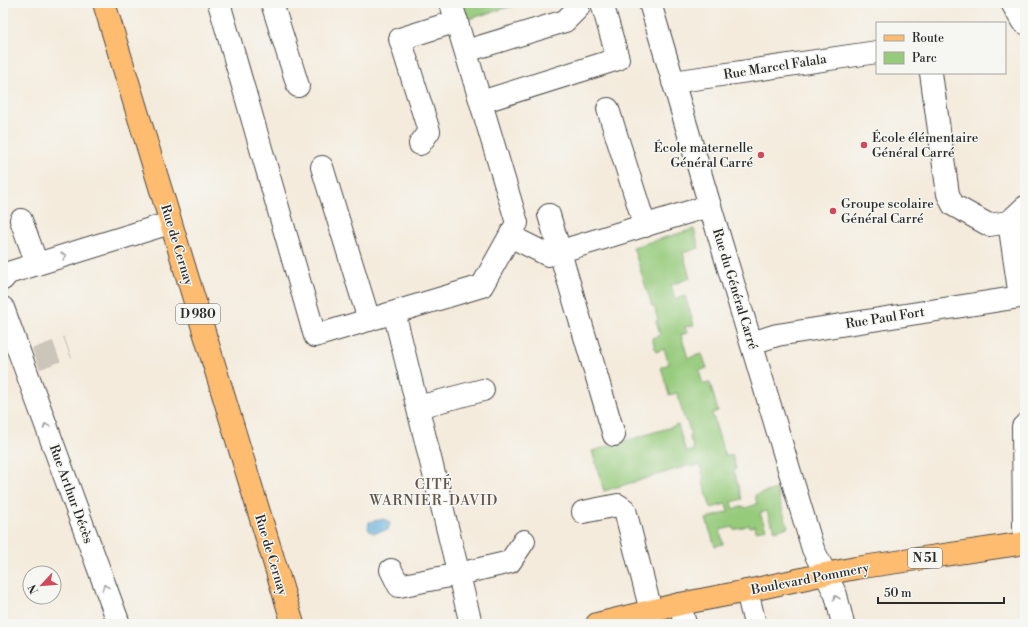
<svg xmlns="http://www.w3.org/2000/svg" width="1028" height="627" viewBox="0 0 1028 627" font-family="'Libre Bodoni',serif">
<style>
.green{fill:#96cb7c;stroke:#607b54}
.water{fill:#64aedc;stroke:#486c84}
.lines{fill:none;stroke-linecap:round;stroke-linejoin:round}
.minor-tunnel{stroke:#ccc5b9;stroke-width:22;stroke-dasharray:22 11;stroke-linecap:butt}
.minor-casing{stroke:#494846;stroke-width:24}
.major-casing{stroke:#494846;stroke-width:24}
.minor{stroke:#fff;stroke-width:22}
.major{stroke:#febc70;stroke-width:22}
.oneway{stroke:#a0a0a0}
.poi-dot{fill:#d1495b;stroke:#f6f6f2;stroke-width:1.5}
.labels{text-anchor:middle;dominant-baseline:central;stroke-width:3;stroke-linejoin:round;paint-order:stroke}
.shield{fill:#f6f6f2;stroke:#686867;stroke-width:1}
.shield-label{font-size:12px;font-weight:bold;fill:#2b2b2b}
.street-label{font-size:13px;fill:#2b2b2b;stroke:#f6f6f2}
.poi-label{font-size:13px;fill:#2b2b2b;stroke:#f6f6f2;text-anchor:start}
.neighbourhood-label{font-size:14px;letter-spacing:1px;fill:#63544d;stroke:#f6f6f2}
</style>
<rect width="100%" height="100%" fill="#f6f6f2"/>
<filter id="ink" filterUnits="userSpaceOnUse"><feTurbulence type="fractalNoise" baseFrequency=".025" numOctaves="2"/><feDisplacementMap in="SourceGraphic" scale="8" xChannelSelector="R" yChannelSelector="G"/><feConvolveMatrix kernelMatrix="1 2 1 2 8 2 1 2 1" color-interpolation-filters="sRGB"/></filter>
<filter id="wash" filterUnits="userSpaceOnUse"><feTurbulence type="fractalNoise" baseFrequency=".012" numOctaves="4" result="noise"/><feDisplacementMap in="SourceGraphic" scale="16" xChannelSelector="R" yChannelSelector="G"/><feGaussianBlur stdDeviation="0.9" result="paint"/><feColorMatrix in="noise" values="0 0 0 0 0 0 0 0 0 0 0 0 0 0 0 0 0 1.4 0 .05"/><feComposite in="paint" operator="in"/></filter>
<g filter="url(#wash)">
<rect width="100%" height="100%" fill="#f4ebdc"/>
<g class="green">
<polygon points="457,3 523,3 462,21"/>
<polygon points="694,229 699,248 683,253 690,278 671,285 675,299 685,296 694,325 685,327 687,333 681,335 688,358 702,354 707,368 699,371 703,384 710,383 718,411 712,413 725,456 732,455 736,469 734,471 742,499 732,502 734,509 744,506 745,508 757,504 755,495 776,489 788,527 775,531 773,524 771,524 767,511 760,513 766,529 756,531 755,526 750,527 749,525 734,530 733,527 720,530 723,544 715,546 706,519 728,512 726,504 711,508 702,480 704,479 700,465 691,467 690,465 604,491 592,451 678,425 686,452 694,450 689,435 691,435 687,421 685,421 677,393 669,395 661,367 669,364 664,349 656,352 652,338 660,335 656,321 658,320 654,306 652,306 633,247"/>
</g>
<polygon class="water" points="384,519 390,523 388,530 373,533 368,529 369,522"/>
</g>
<g filter="url(#ink)">
<g class="lines">
<polyline class="minor-tunnel" points="36,359 68,347"/>
<defs>
<g id="minor">
<polyline points="219,3 315,336 482,286 517,223 451,3"/>
<polyline points="272,3 298,86"/>
<polyline points="650,3 710,206 813,549 836,595 843,624"/>
<polyline points="1012,3 1022,21 1025,23"/>
<polyline points="466,51 565,21 578,8"/>
<polyline points="931,73 948,194 953,205 989,225 1009,222"/>
<polyline points="673,82 877,52"/>
<polyline points="481,102 618,59 602,3"/>
<polyline points="608,109 645,226"/>
<polyline points="420,144 429,131 400,39 457,21"/>
<polyline points="322,167 369,320"/>
<polyline points="1025,207 1009,222 1020,297 1025,296"/>
<polyline points="549,215 614,435"/>
<polyline points="21,220 37,264"/>
<polyline points="510,236 548,255 692,211 710,206"/>
<polyline points="3,279 8,273 170,223"/>
<polyline points="3,308 119,624"/>
<polyline points="397,324 471,624"/>
<polyline points="752,343 777,335 1020,297"/>
<polyline points="418,407 483,390"/>
<polyline points="1025,425 1023,427 1024,527 1025,540"/>
<polyline points="583,512 618,505 625,510 651,611"/>
<polyline points="391,570 399,586 459,574 510,562 524,541"/>
<polyline points="747,591 755,624"/>
<polyline points="680,604 685,624"/>
</g>
<g id="major">
<polyline points="104,3 293,624"/>
<polyline points="597,624 680,604 747,591 825,574 856,568 1025,543"/>
</g>
</defs>
<use href="#minor" class="minor-casing"/>
<use href="#major" class="major-casing"/>
<use href="#minor" class="minor"/>
<use href="#major" class="major"/>
</g>
<defs><path id="oneway-chevron" d="M-2-3.5L2.5 0L-2 3.5" fill="none" stroke-width="1.6" stroke-linecap="round" stroke-linejoin="round"/></defs>
<g class="oneway">
<use href="#oneway-chevron" transform="translate(64 256) rotate(-17)"/>
<use href="#oneway-chevron" transform="translate(46 426) rotate(-110)"/>
<use href="#oneway-chevron" transform="translate(105 587) rotate(-110)"/>
<use href="#oneway-chevron" transform="translate(836 598) rotate(-109)"/>
</g>
</g>
<g class="poi-dot">
<circle cx="864" cy="145" r="4"/>
<circle cx="761" cy="155" r="4"/>
<circle cx="833" cy="211" r="4"/>
</g>
<g class="labels">
<g class="shield">
<rect x="176" y="304" width="44" height="20" rx="3"/>
<rect x="908" y="548" width="34" height="20" rx="3"/>
</g>
<g class="shield-label">
<text x="198" y="314">D 980</text>
<text x="925" y="558">N 51</text>
</g>
<g class="street-label">
<text transform="translate(775 67) rotate(-9)">Rue Marcel Falala</text>
<text transform="translate(177 245) rotate(73)">Rue de Cernay</text>
<text transform="translate(735 289) rotate(73)">Rue du Général Carré</text>
<text transform="translate(885 318) rotate(-9)">Rue Paul Fort</text>
<text transform="translate(71 494) rotate(70)">Rue Arthur Décès</text>
<text transform="translate(271 555) rotate(73)">Rue de Cernay</text>
<text transform="translate(810 579) rotate(-11)">Boulevard Pommery</text>
</g>
<g class="poi-label">
<text x="872" y="138">École élémentaire<tspan x="872" dy="15">Général Carré</tspan></text>
<text x="753" y="148" text-anchor="end">École maternelle<tspan x="753" dy="15">Général Carré</tspan></text>
<text x="841" y="204">Groupe scolaire<tspan x="841" dy="15">Général Carré</tspan></text>
</g>
<g class="neighbourhood-label">
<text x="434" y="485">CITÉ<tspan x="434" dy="16">WARNIER-DAVID</tspan></text>
</g>
</g>
<rect width="1028" height="627" fill="none" stroke="#f6f6f2" stroke-width="16"/>
<rect x="876" y="22" width="130" height="52" fill="#f6f6f2" stroke="#a5a5a2"/>
<rect x="884" y="35" width="20" height="6" fill="#febc70" stroke="#a5a5a2"/>
<text x="912" y="42" font-size="12" fill="#2b2b2b">Route</text>
<rect x="884" y="52" width="20" height="12" fill="#96cb7c" stroke="#a5a5a2"/>
<text x="912" y="62" font-size="12" fill="#2b2b2b">Parc</text>
<g transform="translate(42 585) rotate(244)"><circle r="19" fill="#f6f6f2" stroke="#a5a5a2"/>
<path d="M0-3L7 15L0 10L-7 15Z" fill="#d1495b"/>
<text y="-6" font-size="11" font-weight="bold" text-anchor="middle" fill="#2b2b2b">N</text>
</g>
<path d="M878 597v6h126v-6" fill="none" stroke="#2b2b2b" stroke-width="2"/>
<text x="884" y="597" font-size="12" fill="#2b2b2b" stroke="#f6f6f2" stroke-width="3" paint-order="stroke">50 m</text>
</svg>
